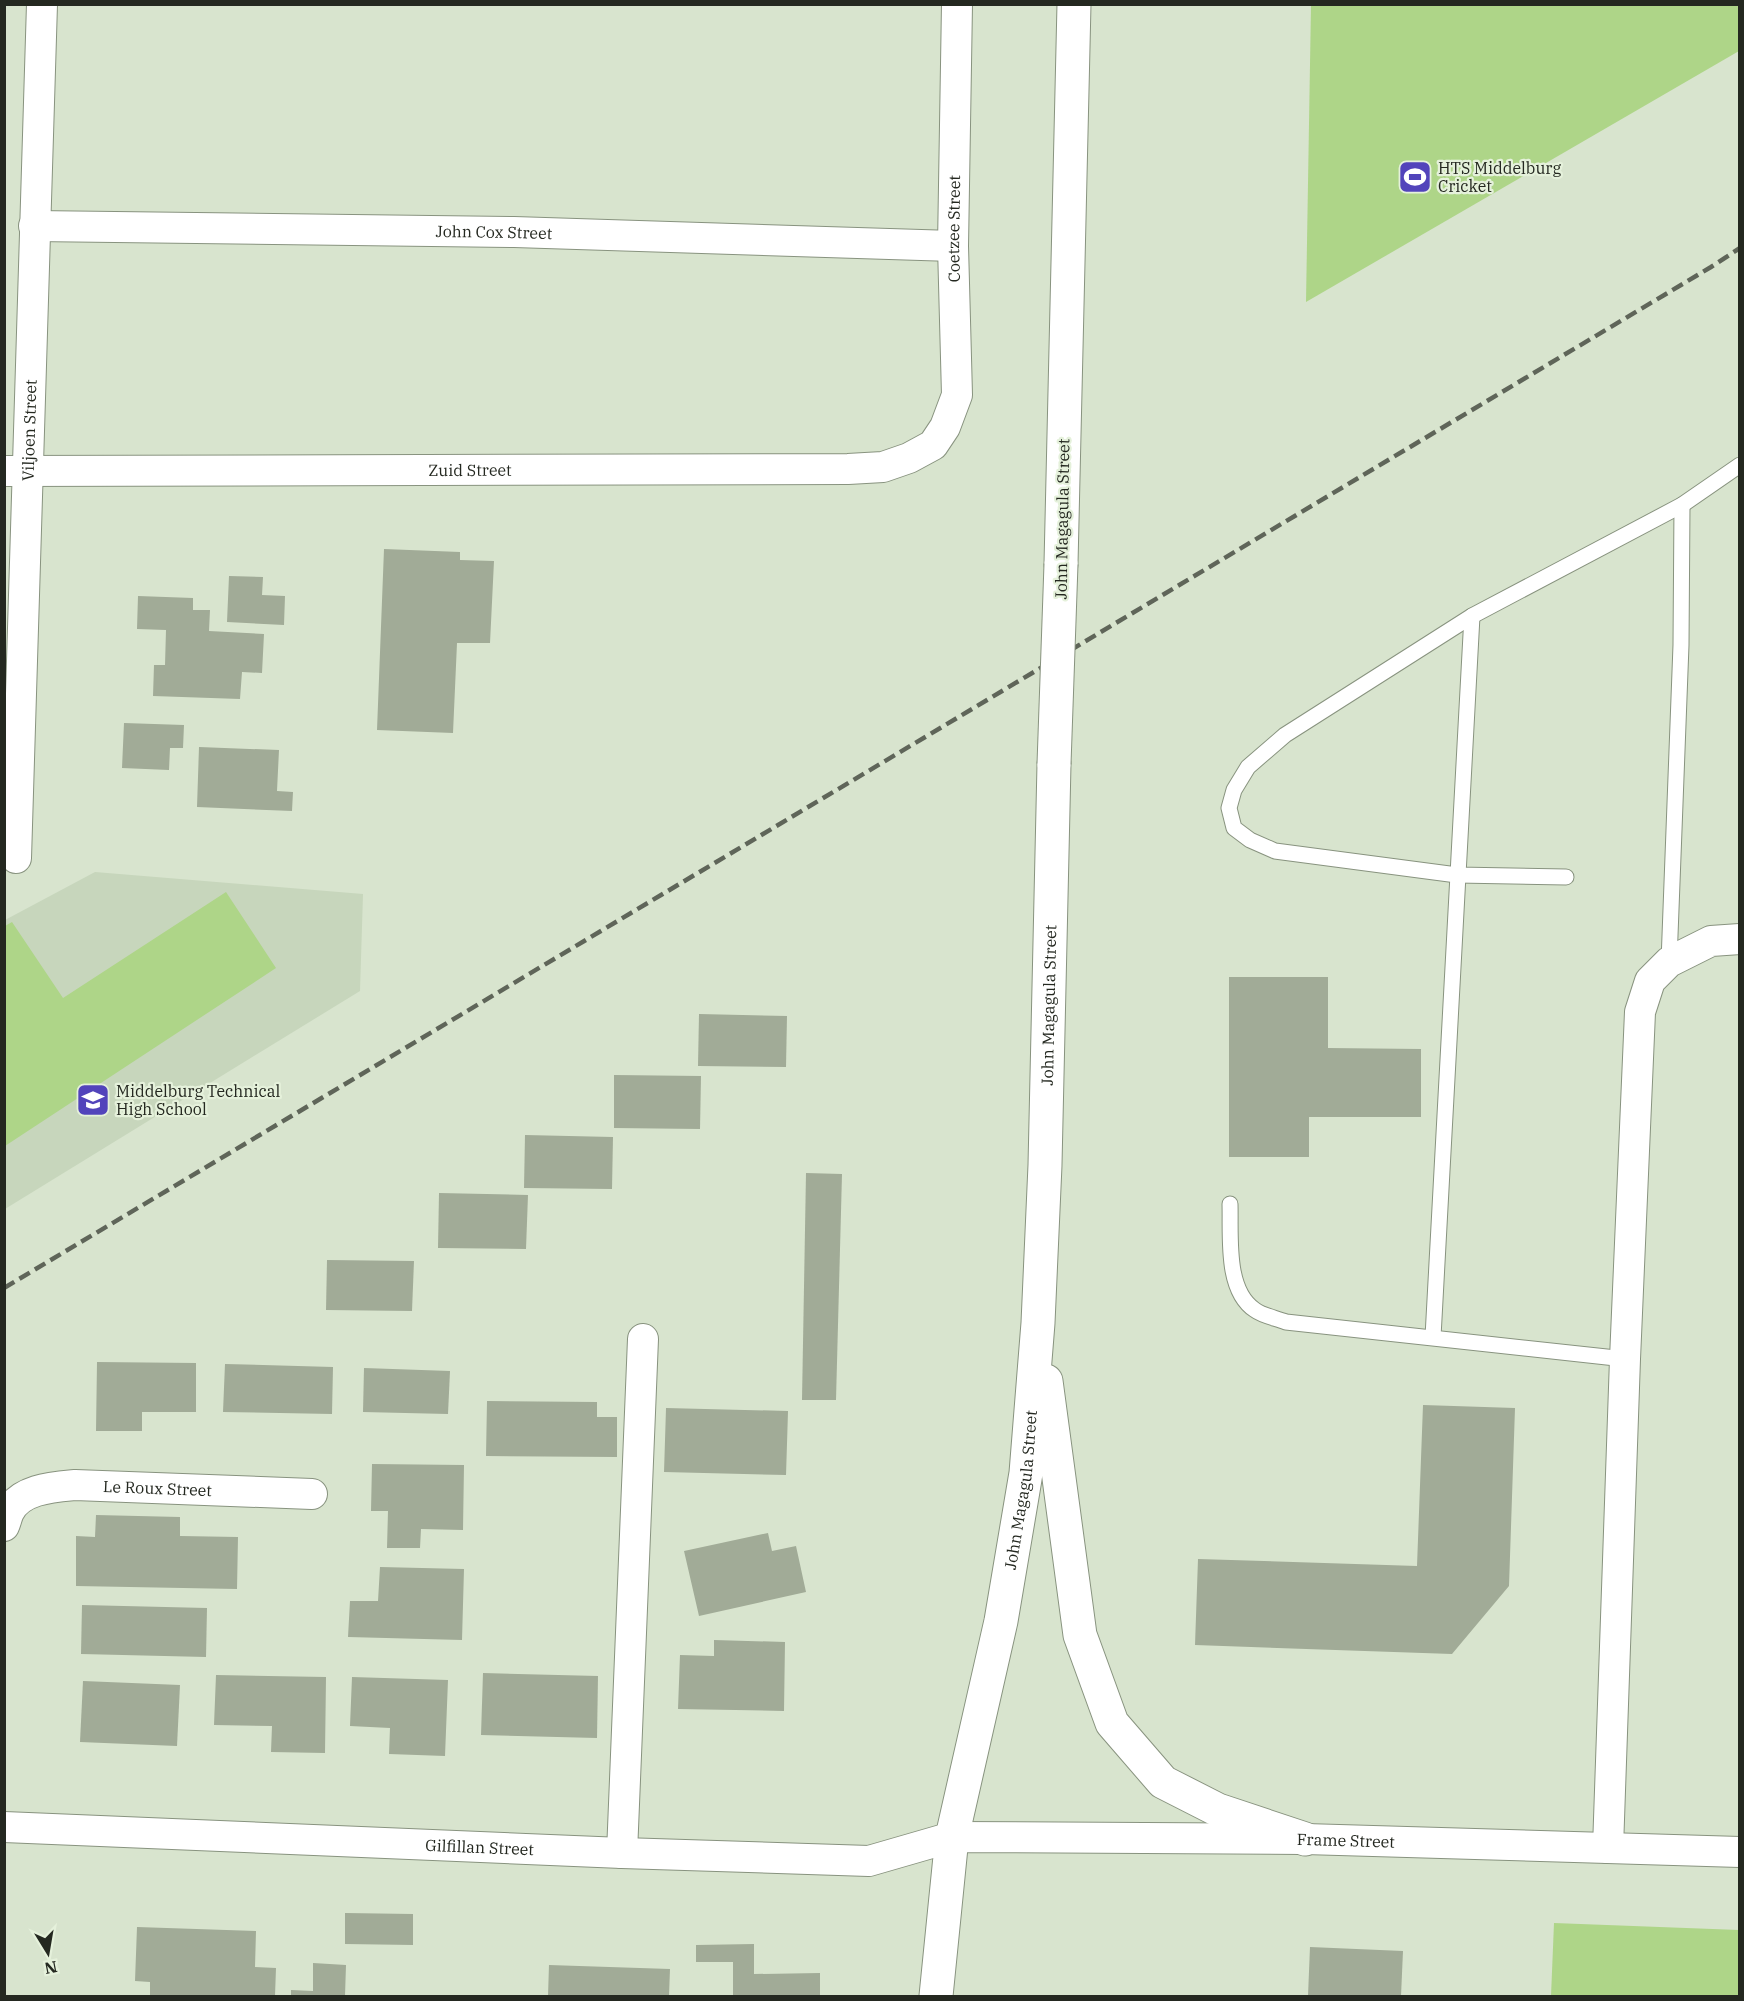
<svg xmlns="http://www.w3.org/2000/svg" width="1744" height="2001" viewBox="0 0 1744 2001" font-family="'IBM Plex Serif',serif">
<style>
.built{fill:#c7d6bc}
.green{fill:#aed588}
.building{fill:#a1ab97}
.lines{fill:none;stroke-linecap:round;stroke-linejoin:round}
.lane-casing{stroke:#88937f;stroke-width:17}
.street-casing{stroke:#88937f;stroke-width:32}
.secondary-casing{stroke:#88937f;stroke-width:35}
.lane{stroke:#fff;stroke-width:15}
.street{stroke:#fff;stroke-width:30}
.secondary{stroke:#fff;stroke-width:33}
.rail{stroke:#5f6559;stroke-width:4.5;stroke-dasharray:12 6;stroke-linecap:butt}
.secondary-bridge-casing{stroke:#88937f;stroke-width:35;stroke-linecap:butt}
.secondary-bridge{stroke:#fff;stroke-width:33}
.labels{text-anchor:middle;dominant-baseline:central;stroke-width:4.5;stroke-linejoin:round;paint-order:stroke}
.poi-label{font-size:16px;fill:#242820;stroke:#e5f1db;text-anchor:start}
.street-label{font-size:16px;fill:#242820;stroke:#e5f1db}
</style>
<rect width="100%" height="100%" fill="#d8e4ce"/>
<polygon class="built" points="95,872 363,894 360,991 5,1209 5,920"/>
<g class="green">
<polygon points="1311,5 1739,5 1739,51 1306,302"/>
<polygon points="226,892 276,968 5,1146 5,926 12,922 63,998"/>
<polygon points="1554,1923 1739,1930 1739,1996 1551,1996"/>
</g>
<g class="building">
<polygon points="384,549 460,552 460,560 494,561 490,643 457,643 453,733 377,730"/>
<polygon points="229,576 263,577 262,595 285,596 284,625 227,622"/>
<polygon points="138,596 193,598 193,610 210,610 209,631 264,634 262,673 242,672 240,699 153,696 154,665 165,665 166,630 137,629"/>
<polygon points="124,723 184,725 183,748 170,748 169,770 122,768"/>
<polygon points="199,747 279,750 277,791 293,792 292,811 197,807"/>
<polygon points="1229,977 1328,977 1328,1048 1421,1049 1421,1117 1309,1117 1309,1157 1229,1157"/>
<polygon points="699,1014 787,1016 786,1067 698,1066"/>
<polygon points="614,1075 701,1076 700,1129 614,1128"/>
<polygon points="525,1135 613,1137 612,1189 524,1188"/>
<polygon points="806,1173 842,1174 836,1400 802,1400"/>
<polygon points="439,1193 528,1195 526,1249 438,1248"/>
<polygon points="327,1260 414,1261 412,1311 326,1310"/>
<polygon points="97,1362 196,1363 196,1412 142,1412 142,1431 96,1431"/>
<polygon points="225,1364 333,1367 332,1414 223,1412"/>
<polygon points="364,1368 450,1371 448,1414 363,1412"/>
<polygon points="487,1401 597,1402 597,1417 617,1417 617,1457 486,1456"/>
<polygon points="1423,1405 1515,1408 1509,1586 1452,1654 1195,1645 1198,1559 1417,1566"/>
<polygon points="666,1408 788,1411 786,1475 664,1472"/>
<polygon points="372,1464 464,1465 463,1530 421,1529 420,1548 387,1548 388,1511 371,1511"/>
<polygon points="96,1515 180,1517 180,1536 238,1537 237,1589 76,1586 76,1536 95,1537"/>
<polygon points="768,1533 772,1551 796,1546 806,1592 699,1616 684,1551"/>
<polygon points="380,1567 464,1569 462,1640 348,1637 350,1601 378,1601"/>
<polygon points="82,1605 207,1608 206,1657 81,1654"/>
<polygon points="714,1640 785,1642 784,1711 678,1709 680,1655 714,1656"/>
<polygon points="483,1673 598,1676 597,1738 481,1735"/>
<polygon points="216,1675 326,1677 325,1753 271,1752 272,1726 214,1725"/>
<polygon points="352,1677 448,1680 445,1756 389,1754 390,1728 350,1726"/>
<polygon points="83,1681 180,1685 177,1746 80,1742"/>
<polygon points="345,1913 413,1914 413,1945 345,1944"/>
<polygon points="137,1927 256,1931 255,1967 276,1968 275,1996 150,1996 150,1982 135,1981"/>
<polygon points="754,1944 754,1974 820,1973 820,1996 733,1996 733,1962 696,1962 696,1945"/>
<polygon points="1310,1947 1403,1951 1401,1996 1308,1996"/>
<polygon points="313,1963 346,1965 345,1996 291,1996 291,1990 313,1991"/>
<polygon points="549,1965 670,1969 669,1996 548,1996"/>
</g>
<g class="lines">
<defs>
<g id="lane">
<polyline points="1566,877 1457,875 1275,851 1250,840 1234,828 1229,808 1234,790 1248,767 1285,735 1472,616 1682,505 1740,465"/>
<polyline points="1669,962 1681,645 1682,505"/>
<path d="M1230,1204C1231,1236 1225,1290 1255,1310C1263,1316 1276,1318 1286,1322L1625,1359"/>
<polyline points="1433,1337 1472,616"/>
</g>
<g id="street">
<path id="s1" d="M34,226L514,232L953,246"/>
<path id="s2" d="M4,471L848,469L883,467L909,458L933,445L945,427L957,395L953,246L957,4"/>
<path id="s3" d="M16,858L42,4"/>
<path id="s4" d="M4,1526C6,1522 7,1516 9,1512C20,1489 53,1487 75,1485L312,1494"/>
<path id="s5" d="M4,1827L622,1853L869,1861L952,1837L1305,1839L1740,1852"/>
<polyline points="1608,1848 1625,1359 1640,1012 1650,981 1669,962 1711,941 1740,939"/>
<polyline points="622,1853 643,1339"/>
</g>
<g id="secondary">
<polyline points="1061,564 1074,4"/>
<polyline points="1046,1381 1080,1635 1112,1723 1163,1782 1218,1810 1305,1839"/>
<path id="s6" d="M936,1996L952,1837L1001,1621L1026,1473L1038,1323L1045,1165L1054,764"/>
</g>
</defs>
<use href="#lane" class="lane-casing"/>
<use href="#street" class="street-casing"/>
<use href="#secondary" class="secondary-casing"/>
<use href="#lane" class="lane"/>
<use href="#street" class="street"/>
<use href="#secondary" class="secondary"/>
<polyline class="rail" points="4,1288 1711,267 1740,248"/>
<defs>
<polyline id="secondary-bridge" points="1054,764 1061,564"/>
</defs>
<use href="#secondary-bridge" class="secondary-bridge-casing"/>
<use href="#secondary-bridge" class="secondary-bridge"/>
</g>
<defs>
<symbol id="stadium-square" viewBox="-11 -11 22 22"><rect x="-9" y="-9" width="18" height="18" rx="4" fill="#5244bb" stroke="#e5f1db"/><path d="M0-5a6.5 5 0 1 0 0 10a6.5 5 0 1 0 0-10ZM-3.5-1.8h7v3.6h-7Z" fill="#fff"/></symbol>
<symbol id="school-square" viewBox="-11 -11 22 22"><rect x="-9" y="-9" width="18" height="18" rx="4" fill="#5244bb" stroke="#e5f1db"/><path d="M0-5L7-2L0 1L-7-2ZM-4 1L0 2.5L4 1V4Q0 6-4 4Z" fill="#fff"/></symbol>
</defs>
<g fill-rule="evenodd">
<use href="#stadium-square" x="1396" y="158" width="38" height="38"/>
<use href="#school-square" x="74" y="1081" width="38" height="38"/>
</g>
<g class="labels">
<g class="poi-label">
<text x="1438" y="168">HTS Middelburg<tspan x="1438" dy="18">Cricket</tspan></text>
<text x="116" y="1091">Middelburg Technical<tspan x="116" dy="18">High School</tspan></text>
</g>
<g class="street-label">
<text stroke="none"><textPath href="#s2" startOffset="1156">Coetzee Street</textPath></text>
<text stroke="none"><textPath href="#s1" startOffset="460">John Cox Street</textPath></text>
<text stroke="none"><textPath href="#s3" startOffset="428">Viljoen Street</textPath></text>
<text stroke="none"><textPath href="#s2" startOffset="466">Zuid Street</textPath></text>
<text transform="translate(1062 519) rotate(-89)">John Magagula Street</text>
<text stroke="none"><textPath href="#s6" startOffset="1000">John Magagula Street</textPath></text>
<text stroke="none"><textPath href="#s4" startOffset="172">Le Roux Street</textPath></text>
<text stroke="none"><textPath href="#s6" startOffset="514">John Magagula Street</textPath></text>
<text stroke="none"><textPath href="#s5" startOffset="1346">Frame Street</textPath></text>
<text stroke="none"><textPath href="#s5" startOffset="476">Gilfillan Street</textPath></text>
</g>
</g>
<rect width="1744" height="2001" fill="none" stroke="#242820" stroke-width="12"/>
<g transform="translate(48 1953) rotate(169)" stroke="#e5f1db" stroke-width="4.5" paint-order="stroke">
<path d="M0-4.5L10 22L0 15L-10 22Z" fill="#242820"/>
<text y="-9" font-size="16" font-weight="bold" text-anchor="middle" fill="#242820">N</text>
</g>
</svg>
